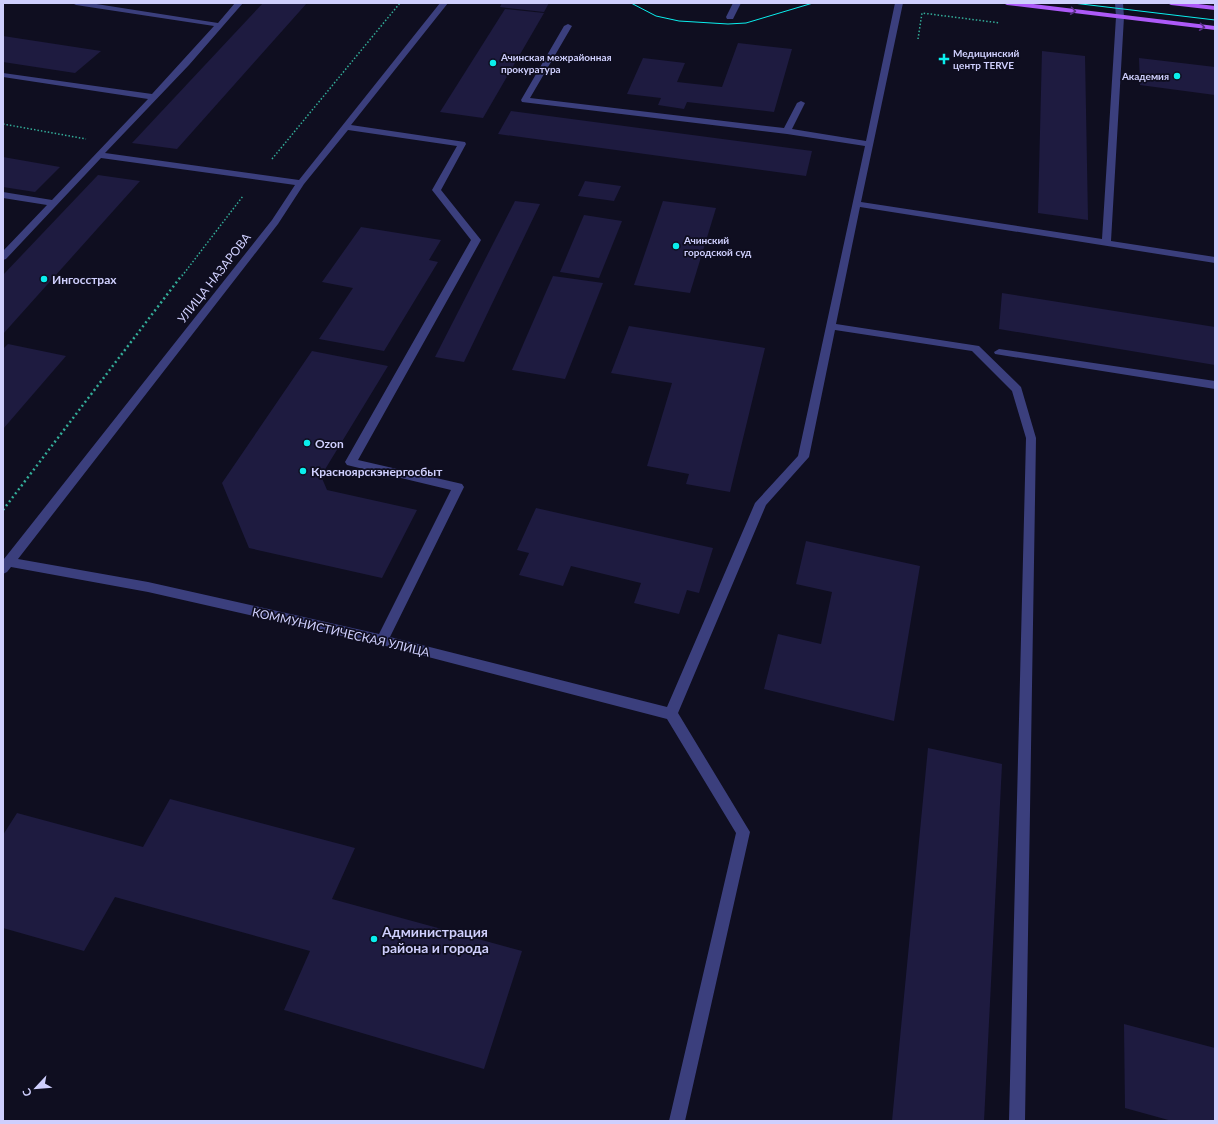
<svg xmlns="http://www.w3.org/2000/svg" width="1218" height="1124" viewBox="0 0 1218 1124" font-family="Lato,sans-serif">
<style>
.building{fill:#1e1b40}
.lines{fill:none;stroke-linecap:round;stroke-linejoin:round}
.path-far1{stroke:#33ad99;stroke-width:1.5;stroke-dasharray:1.5 2;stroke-linecap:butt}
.path{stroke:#33ad99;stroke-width:2.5;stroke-dasharray:2 3;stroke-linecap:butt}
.minor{fill:#3b3f7d;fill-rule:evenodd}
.major{fill:#ad5af8;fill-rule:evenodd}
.tram{stroke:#0aeeed;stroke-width:1}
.oneway{stroke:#563081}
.poi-dot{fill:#0aeeed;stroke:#0f0e20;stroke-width:1.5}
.labels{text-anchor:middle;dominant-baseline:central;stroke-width:3.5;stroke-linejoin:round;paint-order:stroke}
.far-poi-label{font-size:10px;font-weight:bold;fill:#cfcffd;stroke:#0f0e20;text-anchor:start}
.street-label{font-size:12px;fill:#cfcffd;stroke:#0f0e20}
.poi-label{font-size:12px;font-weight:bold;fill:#cfcffd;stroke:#0f0e20;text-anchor:start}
.near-poi-label{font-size:14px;font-weight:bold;fill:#cfcffd;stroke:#0f0e20;text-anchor:start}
</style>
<rect width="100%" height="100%" fill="#0f0e20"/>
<g class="building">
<polygon points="263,3 307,3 177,149 132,143"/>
<polygon points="502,3 549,3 544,12 500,7"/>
<polygon points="505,9 544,13 483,118 440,112"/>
<polygon points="3,36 101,51 75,73 3,62"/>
<polygon points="738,43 792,49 774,112 687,102 684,109 658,105 661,98 627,94 643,58 685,63 677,82 722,87"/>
<polygon points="1042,51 1085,56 1088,220 1038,213"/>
<polygon points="1139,58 1215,67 1215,95 1140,85"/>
<polygon points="511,111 812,151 806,176 498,134"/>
<polygon points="3,157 60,167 35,192 3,187"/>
<polygon points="98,175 140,181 3,334 3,275"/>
<polygon points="585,181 621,186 614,201 578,196"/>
<polygon points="515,201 540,204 464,362 435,357"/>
<polygon points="663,201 716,208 690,293 634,285"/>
<polygon points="584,215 622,221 599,278 560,272"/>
<polygon points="361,227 441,240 429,260 438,262 384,351 319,339 353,288 322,282"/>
<polygon points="553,276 603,283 565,379 512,370"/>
<polygon points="1002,293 1215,327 1215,365 999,329"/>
<polygon points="629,326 765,348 730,492 686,484 689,474 647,466 672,383 611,373"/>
<polygon points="8,344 66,356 3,429 3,349"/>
<polygon points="312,351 388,366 321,476 327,490 417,510 382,578 249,548 222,483"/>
<polygon points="536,508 713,548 699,593 687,590 679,614 634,603 641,583 571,566 563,586 519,575 529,553 517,550"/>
<polygon points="806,541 920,566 894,721 764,689 778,634 821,644 832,592 796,584"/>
<polygon points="928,748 1002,764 984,1121 892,1121"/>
<polygon points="170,799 355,848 332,899 522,951 484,1069 284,1010 310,951 115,897 84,951 3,928 3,835 17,813 143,847"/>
<polygon points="1124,1024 1215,1048 1215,1121 1172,1121 1125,1108"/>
</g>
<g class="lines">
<g class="path-far1">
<polyline points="918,39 922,13 1000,23"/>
<polyline points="3,124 86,139"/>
<polyline points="272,159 400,3"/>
<polyline points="182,276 243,196"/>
</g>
<polyline class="path" points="3,510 182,275"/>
<g class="minor">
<path d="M72,3H90L218,23L235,3H243L189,65L105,153L299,180L440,3H448L351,125L465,142L466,144L441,190L481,240L358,460L458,483L462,484L464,487L390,637L667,707L755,503L798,456L865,146L787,134L522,102L521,100L564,26L568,24L572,26L530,98L784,128L797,103L801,101L805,103L792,129L866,141L895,3H903L861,202L1102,239L1116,17L1115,3H1123L1124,17L1111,241L1215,257V263L860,207L836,324L979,346L1021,387L1036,438L1025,1121H1009L1026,438L1012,391L972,351L835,330L809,457L766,505L678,713L750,832L685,1121H669L736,833L667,719L382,645L148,592L11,567L7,572L3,574L4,559L272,220L295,185L101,158L6,259L3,260V251L47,205L3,198V192L52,200L148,99L3,77V73L152,94L214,26L76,5ZM348,130L457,146L432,190L471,240L345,462L347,465L351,466L451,490L379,634L148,582L18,559L278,224L304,184Z"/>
<polygon points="733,3 741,3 733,19 727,19 726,17"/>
<polygon points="999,349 1215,381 1215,389 995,354 994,352"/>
</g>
<g class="major">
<polygon points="1003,3 1025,3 1215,26 1215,30 1007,5"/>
<polygon points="1167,3 1190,3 1215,6 1215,10 1171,5"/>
</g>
<g class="tram">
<polyline points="631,3 656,16 679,21 728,24 746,23 813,3"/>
<polyline points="1073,3 1215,20"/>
</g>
</g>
<defs><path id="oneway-chevron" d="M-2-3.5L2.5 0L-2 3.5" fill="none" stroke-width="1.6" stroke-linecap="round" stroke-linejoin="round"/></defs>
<g class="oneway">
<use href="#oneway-chevron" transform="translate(1073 11) rotate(7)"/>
<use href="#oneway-chevron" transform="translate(1202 27) rotate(7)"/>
</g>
<g class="poi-dot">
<path d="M942 53h4v4h4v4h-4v4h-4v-4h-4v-4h4z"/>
<circle cx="493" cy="63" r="4"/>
<circle cx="1177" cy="76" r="4"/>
<circle cx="676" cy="246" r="4"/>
<circle cx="44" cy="279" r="4"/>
<circle cx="307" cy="443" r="4"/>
<circle cx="303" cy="471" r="4"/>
<circle cx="374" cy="939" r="4"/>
</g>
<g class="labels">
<g class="far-poi-label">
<text x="953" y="53">Медицинский<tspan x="953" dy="12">центр TERVE</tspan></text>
<text x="501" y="57">Ачинская межрайонная<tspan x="501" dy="12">прокуратура</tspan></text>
<text x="1169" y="76" text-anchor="end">Академия</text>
<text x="684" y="240">Ачинский<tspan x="684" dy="12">городской суд</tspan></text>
</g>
<g class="street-label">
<text transform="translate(214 278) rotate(-52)">УЛИЦА НАЗАРОВА</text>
<text transform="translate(341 632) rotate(13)">КОММУНИСТИЧЕСКАЯ УЛИЦА</text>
</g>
<g class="poi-label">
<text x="52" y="279">Ингосстрах</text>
<text x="315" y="443">Ozon</text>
<text x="311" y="471">Красноярскэнергосбыт</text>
</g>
<g class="near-poi-label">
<text x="382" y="931">Администрация<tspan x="382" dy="16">района и города</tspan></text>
</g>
</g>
<rect width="1218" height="1124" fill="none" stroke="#cfcffd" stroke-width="8"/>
<g transform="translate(36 1088) rotate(244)" stroke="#0f0e20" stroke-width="3" paint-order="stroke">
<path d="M0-3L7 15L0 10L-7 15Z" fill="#cfcffd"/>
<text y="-6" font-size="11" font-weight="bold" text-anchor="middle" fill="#cfcffd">С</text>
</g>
</svg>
